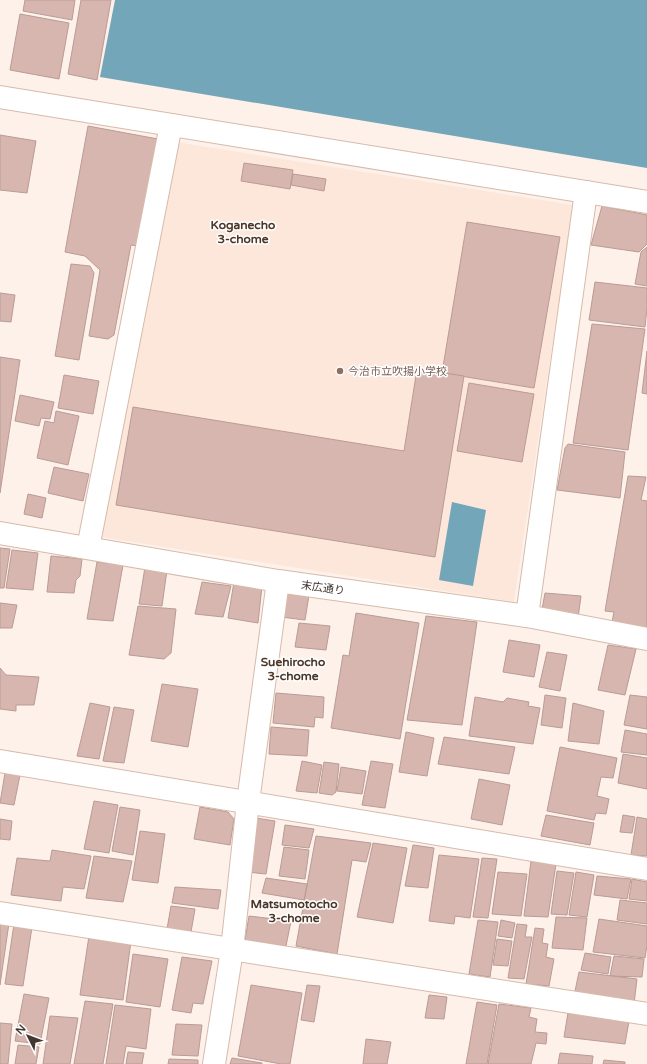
<svg xmlns="http://www.w3.org/2000/svg" width="647" height="1064" viewBox="0 0 647 1064" font-family="'Varela Round','Noto Sans JP',sans-serif">
<style>
.built{fill:#fce7da}
.water{fill:#73a6b8}
.building{fill:#d7b6b0;stroke:#ba9b95}
.lines{fill:none;stroke-linecap:round;stroke-linejoin:round}
.minor-casing{stroke:#d6bbaa;stroke-width:24}
.minor{stroke:#fff;stroke-width:22}
.education-dot{fill:#8d6e63;stroke:#fff;stroke-width:1.5}
.labels{text-anchor:middle;dominant-baseline:central;stroke-width:3;stroke-linejoin:round;paint-order:stroke}
.education-label{font-size:11px;fill:#785e54;stroke:#fff;text-anchor:start}
.street-label{font-size:11px;fill:#423731;stroke:#fff}
.neighbourhood-label{font-size:12px;font-weight:bold;fill:#4c3728;stroke:#fff}
</style>
<rect width="100%" height="100%" fill="#fdf1ea"/>
<polygon class="built" points="176,142 573,205 514,602 101,537"/>
<g class="water">
<polygon points="115,0 647,0 647,168 100,77"/>
<polygon points="452,502 486,510 473,586 439,580"/>
</g>
<g class="building">
<polygon points="25,0 75,0 72,20 23,11"/>
<polygon points="81,0 111,0 97,80 68,74"/>
<polygon points="20,14 69,23 59,79 10,70"/>
<polygon points="88,126 158,139 138,246 131,245 114,335 108,339 89,336 100,270 85,256 65,252"/>
<polygon points="0,135 36,141 27,193 0,190"/>
<polygon points="244,163 293,170 290,189 241,181"/>
<polygon points="293,174 326,179 324,191 291,185"/>
<polygon points="602,206 647,215 647,244 639,252 591,245"/>
<polygon points="467,222 560,237 534,388 442,373"/>
<polygon points="647,247 647,286 635,284 641,252"/>
<polygon points="71,264 90,266 94,273 79,360 55,356"/>
<polygon points="595,282 647,288 647,308 645,327 589,320"/>
<polygon points="0,293 15,295 11,322 0,321"/>
<polygon points="592,324 645,329 628,450 573,443"/>
<polygon points="647,351 647,394 642,393"/>
<polygon points="0,357 20,360 0,493"/>
<polygon points="417,369 464,376 435,557 116,505 133,407 404,451"/>
<polygon points="64,375 99,381 93,414 58,408"/>
<polygon points="469,383 534,394 522,462 457,451"/>
<polygon points="20,395 54,402 50,419 41,418 39,426 15,421"/>
<polygon points="56,411 79,416 68,465 37,458 45,421 54,423"/>
<polygon points="568,444 625,452 620,498 557,490 565,448"/>
<polygon points="54,467 89,474 83,501 48,493"/>
<polygon points="628,476 646,477 641,500 647,501 647,628 612,622 614,612 605,611"/>
<polygon points="28,494 46,498 42,518 24,514"/>
<polygon points="0,548 10,549 4,588 0,588"/>
<polygon points="12,550 38,553 33,590 6,588"/>
<polygon points="51,556 82,559 80,576 76,580 74,593 47,592"/>
<polygon points="97,562 123,565 113,621 87,619"/>
<polygon points="145,567 167,570 162,606 139,604"/>
<polygon points="202,582 231,586 223,617 195,614"/>
<polygon points="234,582 262,586 258,623 228,618"/>
<polygon points="286,592 309,595 305,620 281,617"/>
<polygon points="545,593 581,596 578,618 541,615"/>
<polygon points="0,603 17,605 12,628 0,628"/>
<polygon points="138,606 176,609 171,653 164,659 129,655"/>
<polygon points="356,613 419,623 400,739 331,728 343,655 349,656"/>
<polygon points="426,616 477,622 462,725 407,720"/>
<polygon points="299,623 330,626 326,650 295,647"/>
<polygon points="509,640 540,645 534,677 503,672"/>
<polygon points="608,645 636,649 625,695 598,690"/>
<polygon points="547,652 567,655 560,691 539,687"/>
<polygon points="0,668 6,675 39,677 34,705 16,705 16,711 0,709"/>
<polygon points="162,684 198,689 188,747 151,741"/>
<polygon points="276,693 324,697 323,718 315,717 314,727 273,723"/>
<polygon points="545,695 566,698 562,728 541,725"/>
<polygon points="630,695 647,697 647,729 624,725"/>
<polygon points="475,697 503,702 507,698 529,702 528,706 540,708 533,744 469,736"/>
<polygon points="90,703 110,707 99,759 77,756"/>
<polygon points="573,703 604,711 599,744 568,741"/>
<polygon points="114,707 134,710 124,763 103,761"/>
<polygon points="271,727 309,730 307,756 269,754"/>
<polygon points="625,730 647,734 647,755 621,752"/>
<polygon points="406,732 434,738 427,776 399,772"/>
<polygon points="444,737 515,747 509,774 438,764"/>
<polygon points="560,747 617,758 613,778 601,777 597,796 609,799 606,814 596,813 594,820 547,811"/>
<polygon points="623,754 647,758 647,789 618,783"/>
<polygon points="302,761 322,765 317,793 296,791"/>
<polygon points="371,761 393,764 385,808 362,805"/>
<polygon points="324,762 339,764 336,792 332,795 319,793"/>
<polygon points="341,767 366,771 362,794 337,791"/>
<polygon points="5,773 20,775 14,805 0,803"/>
<polygon points="479,779 510,785 502,825 471,819"/>
<polygon points="94,801 118,805 109,853 84,849"/>
<polygon points="120,807 140,810 133,855 112,851"/>
<polygon points="200,807 228,812 234,819 230,845 194,839"/>
<polygon points="546,815 594,823 590,845 541,836"/>
<polygon points="623,815 635,817 632,833 620,832"/>
<polygon points="637,817 647,819 647,856 631,855"/>
<polygon points="256,818 275,821 266,874 247,872"/>
<polygon points="0,819 12,821 10,840 0,839"/>
<polygon points="285,825 314,829 309,848 282,845"/>
<polygon points="140,831 165,834 158,883 132,880"/>
<polygon points="316,836 371,843 366,862 352,860 337,954 296,946"/>
<polygon points="373,843 407,848 393,923 357,917"/>
<polygon points="413,845 434,848 428,888 405,886"/>
<polygon points="284,847 309,850 305,879 279,876"/>
<polygon points="52,850 91,856 84,889 63,887 61,901 11,895 17,858 50,861"/>
<polygon points="439,855 479,859 470,918 455,916 454,924 429,921"/>
<polygon points="94,856 132,861 123,902 86,898"/>
<polygon points="482,858 497,859 488,918 473,917"/>
<polygon points="531,861 556,864 548,917 524,916"/>
<polygon points="557,871 574,873 567,915 551,914"/>
<polygon points="498,872 527,874 521,916 492,914"/>
<polygon points="576,872 594,875 587,917 569,915"/>
<polygon points="597,876 631,879 627,899 594,895"/>
<polygon points="266,878 307,884 304,900 262,893"/>
<polygon points="632,879 647,882 647,901 629,899"/>
<polygon points="175,887 221,890 218,909 172,903"/>
<polygon points="620,900 647,903 647,924 617,920"/>
<polygon points="171,906 195,909 191,932 167,929"/>
<polygon points="249,916 291,921 286,946 245,940"/>
<polygon points="556,917 587,918 583,950 552,948"/>
<polygon points="599,919 647,926 647,945 645,958 593,952"/>
<polygon points="478,920 498,922 490,977 469,974"/>
<polygon points="501,920 515,923 512,938 498,936"/>
<polygon points="0,922 9,923 0,985"/>
<polygon points="14,924 32,927 23,986 5,984"/>
<polygon points="517,924 527,925 525,937 532,937 524,979 508,978"/>
<polygon points="535,928 544,929 542,943 548,944 546,957 554,959 549,986 526,984"/>
<polygon points="89,936 131,941 123,1000 80,995"/>
<polygon points="497,939 512,941 508,966 493,965"/>
<polygon points="585,953 611,957 608,974 581,970"/>
<polygon points="133,954 168,959 160,1007 126,1002"/>
<polygon points="614,956 644,959 642,977 610,976"/>
<polygon points="182,957 212,961 203,1004 193,1003 191,1013 172,1010"/>
<polygon points="579,972 637,979 634,1004 574,996"/>
<polygon points="251,985 302,993 290,1064 281,1064 238,1056"/>
<polygon points="307,985 320,986 314,1022 301,1020"/>
<polygon points="24,994 49,998 40,1044 15,1041"/>
<polygon points="429,995 447,997 444,1019 425,1018"/>
<polygon points="85,1001 113,1004 103,1064 74,1064"/>
<polygon points="477,1002 497,1005 487,1064 466,1064"/>
<polygon points="499,1004 531,1008 529,1017 537,1019 535,1032 547,1033 546,1044 536,1043 531,1064 488,1064"/>
<polygon points="115,1005 151,1009 146,1049 126,1046 123,1064 106,1064"/>
<polygon points="568,1013 629,1021 625,1044 564,1037"/>
<polygon points="50,1016 78,1018 70,1064 43,1064"/>
<polygon points="0,1023 12,1024 8,1064 0,1064"/>
<polygon points="176,1024 202,1025 198,1056 172,1055"/>
<polygon points="366,1039 391,1042 387,1064 363,1064"/>
<polygon points="18,1045 39,1047 36,1064 15,1064"/>
<polygon points="128,1052 144,1053 142,1064 126,1064"/>
<polygon points="560,1053 593,1056 592,1064 558,1064"/>
<polygon points="232,1058 262,1063 262,1064 230,1064"/>
<polygon points="169,1059 198,1060 198,1064 168,1064"/>
<polygon points="604,1060 625,1062 625,1064 603,1064"/>
</g>
<g class="lines">
<defs>
<g id="minor">
<polyline points="0,97 647,202"/>
<polyline points="0,533 278,581 527,616 647,639"/>
<polyline points="88,548 171,125"/>
<polyline points="527,616 586,192"/>
<polyline points="0,761 647,869"/>
<polyline points="0,913 647,1014"/>
<polyline points="214,1064 232,950 248,802 278,581"/>
</g>
</defs>
<use href="#minor" class="minor-casing"/>
<use href="#minor" class="minor"/>
</g>
<circle class="education-dot" cx="340" cy="371" r="4"/>
<g class="labels">
<g class="education-label">
<text x="348" y="371">今治市立吹揚小学校</text>
</g>
<g class="street-label">
<text transform="translate(323 588) rotate(8)">末広通り</text>
</g>
<g class="neighbourhood-label">
<text x="243" y="225">Koganecho<tspan x="243" dy="14">3-chome</tspan></text>
<text x="293" y="662">Suehirocho<tspan x="293" dy="14">3-chome</tspan></text>
<text x="294" y="904">Matsumotocho<tspan x="294" dy="14">3-chome</tspan></text>
</g>
</g>
<g transform="translate(28 1036) rotate(312)" stroke="#ffffff" stroke-width="3" paint-order="stroke">
<path d="M0-3L7 15L0 10L-7 15Z" fill="#423731"/>
<text y="-6" font-size="11" font-weight="bold" text-anchor="middle" fill="#423731">N</text>
</g>
</svg>
